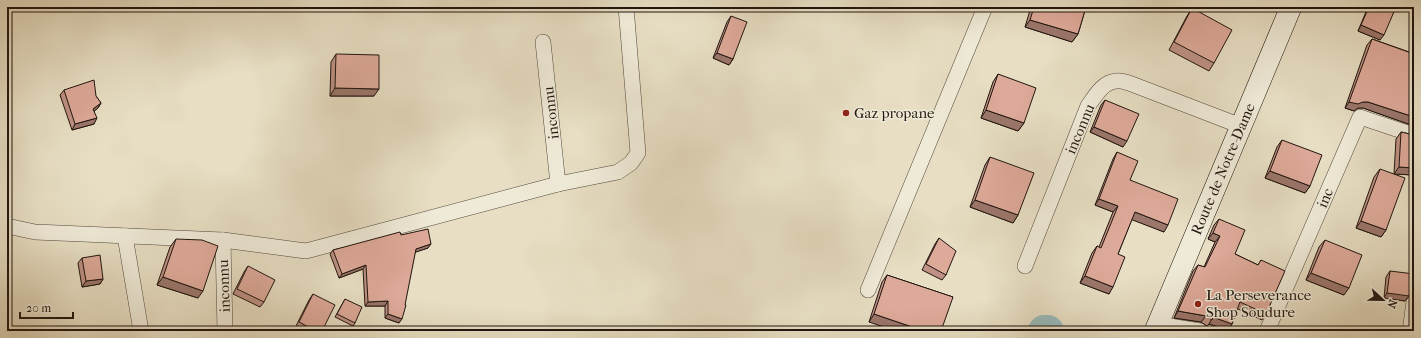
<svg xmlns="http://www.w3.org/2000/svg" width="1421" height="338" viewBox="0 0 1421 338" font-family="'IM FELL French Canon',serif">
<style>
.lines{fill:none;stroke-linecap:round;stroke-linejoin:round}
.river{stroke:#9bb;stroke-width:32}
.street-casing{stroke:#52473c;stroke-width:16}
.secondary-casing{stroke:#20150f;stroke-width:22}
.street{stroke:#efead8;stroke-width:15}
.secondary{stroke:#efead8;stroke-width:21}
.wall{fill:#be9184;stroke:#20150f}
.shaded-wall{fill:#9b766b;stroke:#20150f}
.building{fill:#dda999;stroke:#20150f}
.poi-dot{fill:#8f2418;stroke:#efead8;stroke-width:1.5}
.labels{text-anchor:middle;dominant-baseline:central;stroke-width:3;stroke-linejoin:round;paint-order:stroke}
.street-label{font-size:15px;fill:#20150f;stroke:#efead8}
.poi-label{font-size:15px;fill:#20150f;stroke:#efead8;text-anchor:start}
</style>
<rect width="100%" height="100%" fill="#e7dec3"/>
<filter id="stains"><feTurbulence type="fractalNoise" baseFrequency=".005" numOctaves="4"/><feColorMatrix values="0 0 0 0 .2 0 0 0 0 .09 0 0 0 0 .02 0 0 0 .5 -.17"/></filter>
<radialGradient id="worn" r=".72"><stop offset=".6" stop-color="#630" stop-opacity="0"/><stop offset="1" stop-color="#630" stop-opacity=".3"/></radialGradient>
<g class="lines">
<polyline class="river" points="1044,331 1048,331"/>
<defs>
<g id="street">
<polyline points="543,42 558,184"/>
<polyline points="7,226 35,232 223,240 306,251 558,184 618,172 631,163 638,153 626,7"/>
<polyline points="125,236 141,331"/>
<polyline points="223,240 225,331"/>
<path d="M1025,266L1088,106C1095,96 1103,82 1116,81C1120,80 1125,82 1129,83L1241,126"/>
<polyline points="868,290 985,7"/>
<polyline points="1157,324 1200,331"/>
<polyline points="1267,331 1360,117 1414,135"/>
<polyline points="1410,331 1414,302"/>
</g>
<polyline id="secondary" points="1155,331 1291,7"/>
</defs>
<use href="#street" class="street-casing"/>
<use href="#secondary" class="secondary-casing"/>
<use href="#street" class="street"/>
<use href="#secondary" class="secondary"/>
</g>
<g class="wall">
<polygon points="1031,7 1086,7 1078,34 1072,42 1025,27"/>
<polygon points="1368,7 1396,7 1380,40 1358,31"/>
<polygon points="1192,8 1214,63 1209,71 1169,50 1187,16"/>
<polygon points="731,16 733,59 729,65 713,58 727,22"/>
<polygon points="1372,39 1412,53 1414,49 1414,126 1363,108 1358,108 1354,111 1345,108 1367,45"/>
<polygon points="336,54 374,96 330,96 331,62"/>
<polygon points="998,74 1024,123 1018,131 981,118 993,82"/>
<polygon points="64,90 96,96 101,103 98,108 94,111 94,124 72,130 60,95"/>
<polygon points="1105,100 1123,147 1090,132 1101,105"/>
<polygon points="1401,132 1414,135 1414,175 1394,174 1396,139"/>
<polygon points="1282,140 1310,186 1305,193 1265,178 1277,147"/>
<polygon points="1117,152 1130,180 1164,232 1132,219 1118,254 1109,294 1080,283 1092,253 1097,246 1099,247 1113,212 1095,205 1113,159"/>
<polygon points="990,157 1018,215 1013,223 970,207 985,165"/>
<polygon points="1380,169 1386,230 1381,237 1356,228 1374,177"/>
<polygon points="1219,219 1235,254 1258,265 1261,260 1266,314 1262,320 1238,309 1232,324 1228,330 1209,324 1207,326 1201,322 1174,318 1193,271 1198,265 1204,267 1215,242 1208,239 1214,225"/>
<polygon points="401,235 428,248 415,252 399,323 385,318 385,306 365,306 363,269 339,278 330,254 333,250"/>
<polygon points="939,238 946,275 942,280 922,270 935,244"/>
<polygon points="176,239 198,298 157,285 170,247"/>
<polygon points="1325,240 1344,295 1306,280 1319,247"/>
<polygon points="82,258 103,279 100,284 82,287 78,263"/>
<polygon points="248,266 264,302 260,307 233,294 244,272"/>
<polygon points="1390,271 1414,289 1405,301 1384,298 1386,277"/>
<polygon points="887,275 953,297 869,322 882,282"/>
<polygon points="313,294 322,331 301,331 295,328 309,300"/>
<polygon points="345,299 355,323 353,326 335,317"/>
</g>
<g class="shaded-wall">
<polygon points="1030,20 1078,34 1072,42 1025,27"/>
<polygon points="1361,25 1384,35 1380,40 1358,31"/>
<polygon points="717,53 733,59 729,65 713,58"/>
<polygon points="335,88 379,89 374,96 330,96"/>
<polygon points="1349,102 1368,102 1414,117 1414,126 1363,108 1358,108 1354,111 1345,108"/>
<polygon points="101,103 98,108 89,115 93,109"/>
<polygon points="986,110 1024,123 1018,131 981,118"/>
<polygon points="97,118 94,124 72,130 75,124"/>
<polygon points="1094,127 1127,141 1123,147 1090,132"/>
<polygon points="1399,167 1414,168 1414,175 1394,174"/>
<polygon points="1270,171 1310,186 1305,193 1265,178"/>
<polygon points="1099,199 1118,206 1113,212 1095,205"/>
<polygon points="975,200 1018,215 1013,223 970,207"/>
<polygon points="1135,212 1168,225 1164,232 1130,219"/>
<polygon points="1361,221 1386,230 1381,237 1356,228"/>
<polygon points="1213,233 1220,236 1215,242 1208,239"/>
<polygon points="431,244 428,248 413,253 416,249"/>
<polygon points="366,265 363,269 339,278 342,274"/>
<polygon points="1311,273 1349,288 1344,295 1306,280"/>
<polygon points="1085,276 1113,287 1109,294 1080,283"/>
<polygon points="163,277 203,291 198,298 157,285"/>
<polygon points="103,279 100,284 82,287 86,281"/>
<polygon points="1414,289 1408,296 1409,296 1405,301 1384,298 1387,293"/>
<polygon points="388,301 385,306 365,306 368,302"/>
<polygon points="1178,311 1206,316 1201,322 1174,318"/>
<polygon points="388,314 402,319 399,323 385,318"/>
<polygon points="874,314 924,331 896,331 869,322"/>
<polygon points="1213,317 1232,324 1228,330 1209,324"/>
</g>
<g class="building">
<polygon points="1034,7 1086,7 1078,34 1030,20"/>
<polygon points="1369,7 1396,7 1384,35 1361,25"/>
<polygon points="1192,8 1232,30 1214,63 1174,42"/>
<polygon points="731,16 747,22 733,59 717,53"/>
<polygon points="1372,39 1414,54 1414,117 1368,102 1363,102 1358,104 1349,102"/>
<polygon points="336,54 379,55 379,89 335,88"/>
<polygon points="998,74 1036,88 1024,123 986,110"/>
<polygon points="94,80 96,96 101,103 93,109 97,118 75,124 64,90"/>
<polygon points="1105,100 1139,114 1127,141 1094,127"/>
<polygon points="1401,132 1414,135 1414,168 1399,167"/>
<polygon points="1282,140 1322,155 1310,186 1270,171"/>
<polygon points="1117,152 1138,161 1130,180 1178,199 1168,225 1135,212 1118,254 1125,257 1113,287 1085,276 1097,246 1101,248 1118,206 1099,199"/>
<polygon points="990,157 1034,173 1018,215 975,200"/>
<polygon points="1380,169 1405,178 1386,230 1361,221"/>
<polygon points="1219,219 1245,230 1235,254 1258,265 1261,260 1285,271 1266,314 1240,302 1232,324 1213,317 1212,320 1206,316 1178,311 1198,265 1205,267 1220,236 1213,233"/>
<polygon points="428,229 431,244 416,249 405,305 406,305 402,319 388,314 388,301 368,302 366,265 342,274 333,250 400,232 401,235"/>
<polygon points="939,238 956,251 946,275 926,264"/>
<polygon points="176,239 202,240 218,246 203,291 163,277"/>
<polygon points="1325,240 1362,255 1349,288 1311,273"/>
<polygon points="100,255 103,279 86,281 82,258"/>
<polygon points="248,266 275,280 264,302 237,289"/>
<polygon points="1390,271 1414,274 1414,289 1410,291 1409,296 1387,293"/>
<polygon points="887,275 953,297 941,331 924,331 874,314"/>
<polygon points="313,294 335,305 322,331 316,331 299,322"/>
<polygon points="345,299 362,307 355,323 337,314"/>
</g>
<g class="poi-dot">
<circle cx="846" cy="113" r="4"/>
<circle cx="1198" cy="304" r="4"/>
</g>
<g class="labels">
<g class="street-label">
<text transform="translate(551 113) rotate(-96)">inconnu</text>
<text transform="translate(1080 129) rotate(-67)">inconnu</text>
<text transform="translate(1223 169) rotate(-67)">Route de Notre-Dame</text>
<text transform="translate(1325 198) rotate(-67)">inc</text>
<text transform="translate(224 286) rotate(-92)">inconnu</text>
</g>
<g class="poi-label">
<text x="854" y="113">Gaz propane</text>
<text x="1206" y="295">La Perseverance<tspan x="1206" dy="17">Shop Soudure</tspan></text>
</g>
</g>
<rect width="1421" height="338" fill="none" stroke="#e7dec3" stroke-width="24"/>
<rect x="8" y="8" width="1405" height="322" fill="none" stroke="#20150f" stroke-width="2"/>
<rect x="12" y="12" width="1397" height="314" fill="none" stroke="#20150f"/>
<g transform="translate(1383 300) rotate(112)" stroke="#efead8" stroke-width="3" paint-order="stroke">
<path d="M0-3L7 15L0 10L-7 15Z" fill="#20150f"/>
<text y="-6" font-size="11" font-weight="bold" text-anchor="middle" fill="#20150f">N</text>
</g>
<path d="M20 312v6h53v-6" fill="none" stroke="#20150f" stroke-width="2"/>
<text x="26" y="312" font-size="12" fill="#20150f" stroke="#efead8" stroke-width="3" paint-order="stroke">20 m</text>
<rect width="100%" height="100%" filter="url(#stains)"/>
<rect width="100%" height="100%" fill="url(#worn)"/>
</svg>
